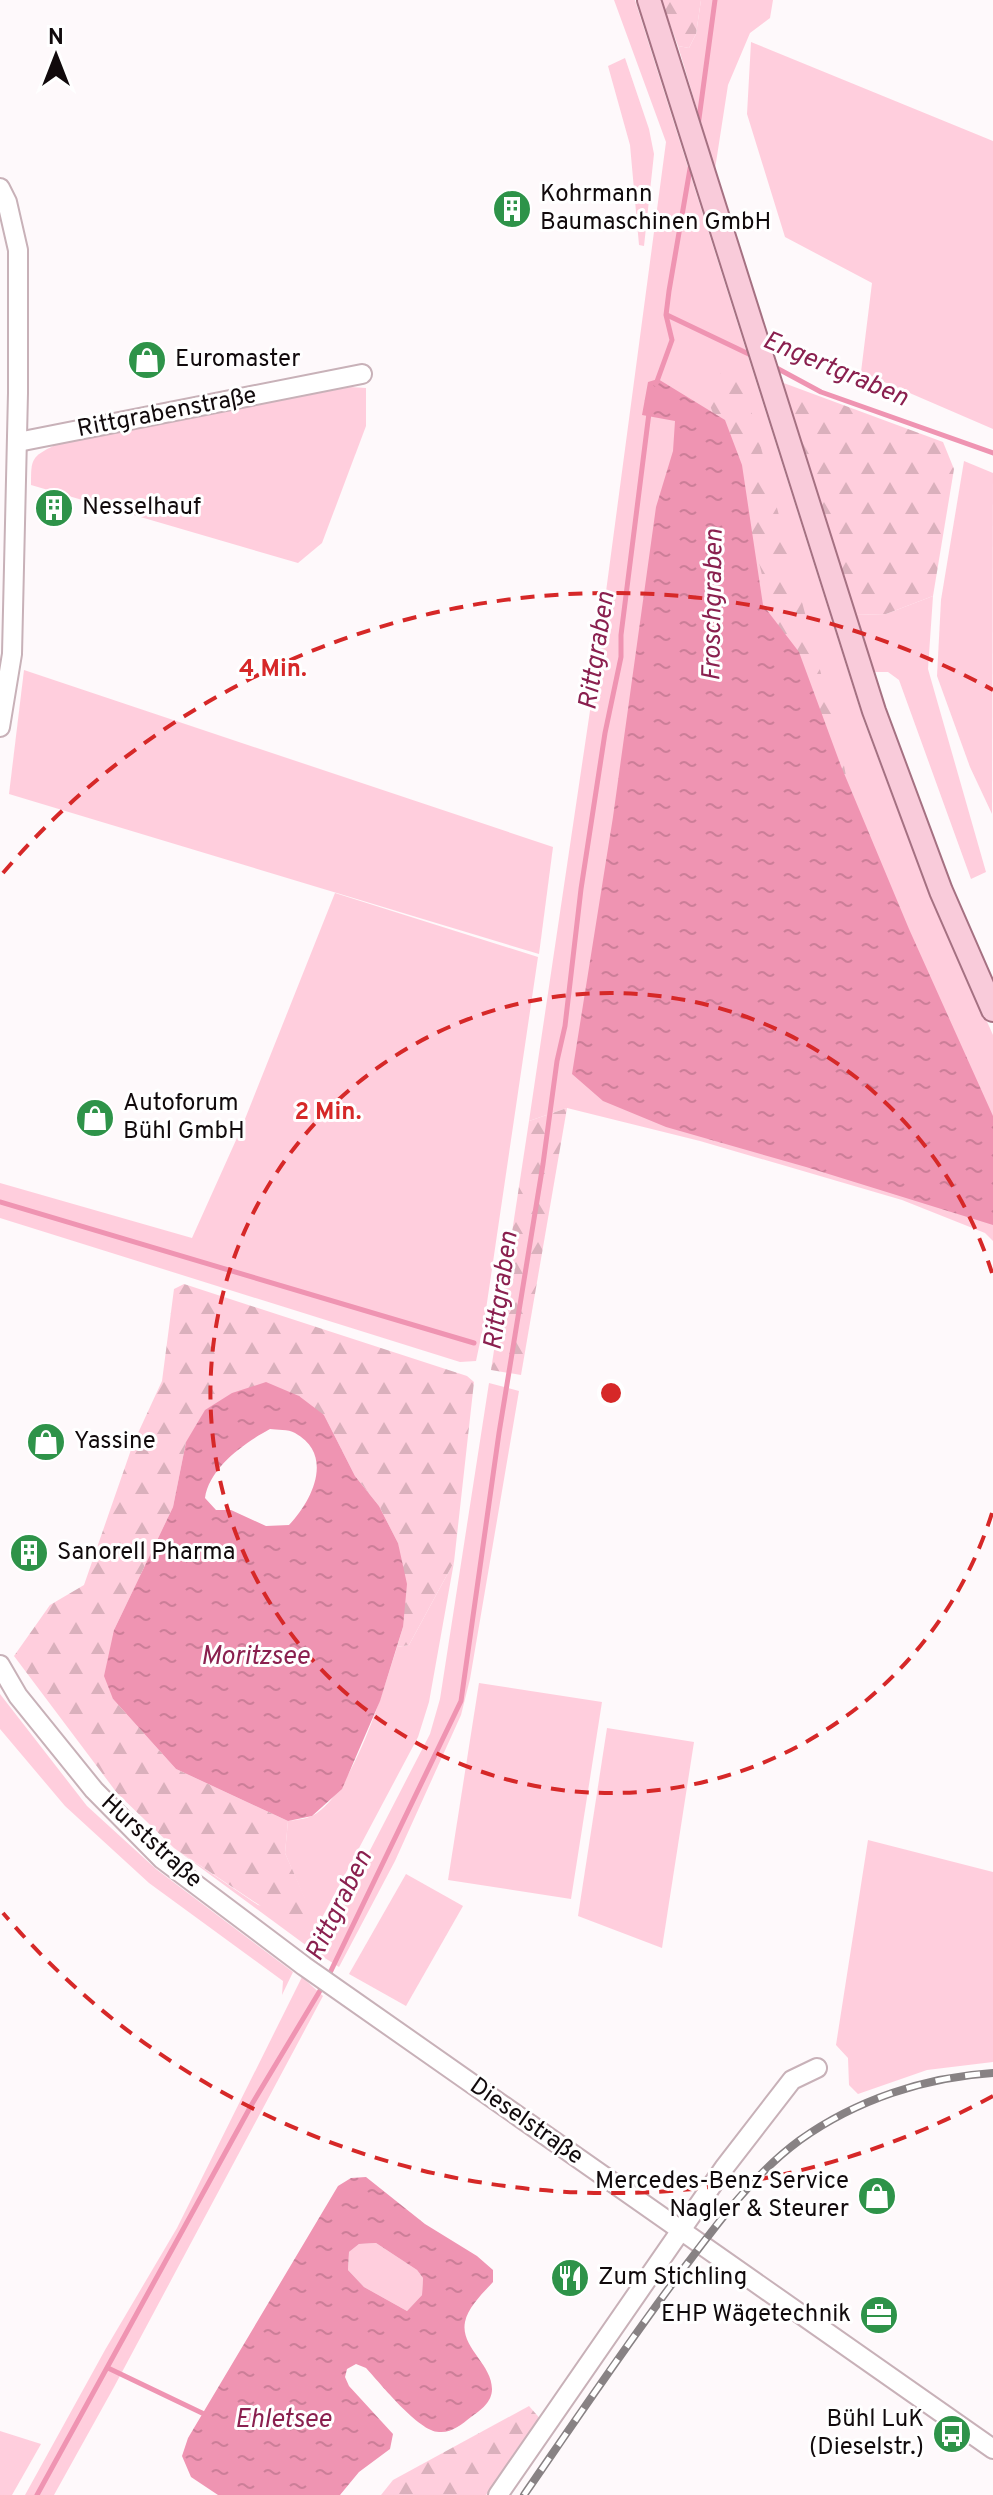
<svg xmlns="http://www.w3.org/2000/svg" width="993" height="2495" viewBox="0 0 993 2495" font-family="Overpass,sans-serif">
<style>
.grass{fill:#ffcedd}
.forest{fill:url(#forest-firs)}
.water{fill:url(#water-ripples);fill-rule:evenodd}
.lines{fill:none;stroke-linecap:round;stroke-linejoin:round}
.stream{stroke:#ef94b2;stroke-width:5}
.minor-casing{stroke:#c8b1b8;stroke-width:22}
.major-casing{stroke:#a57182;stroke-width:26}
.minor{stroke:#fff;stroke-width:18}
.major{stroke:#f9cbda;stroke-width:22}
.rail-casing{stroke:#888284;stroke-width:8}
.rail{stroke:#fff;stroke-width:5;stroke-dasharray:15;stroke-linecap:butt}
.ring{fill:none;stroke:#d62828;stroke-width:4;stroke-dasharray:14 10}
.labels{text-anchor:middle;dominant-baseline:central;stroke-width:6;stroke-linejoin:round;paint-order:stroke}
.poi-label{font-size:24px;fill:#110a0c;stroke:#fff;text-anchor:start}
.street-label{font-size:24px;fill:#110a0c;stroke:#fff}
.water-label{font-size:26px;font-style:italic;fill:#8a204f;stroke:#fff}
.centre{fill:#d62828;stroke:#fff;stroke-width:4}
.ring-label{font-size:24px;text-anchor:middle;font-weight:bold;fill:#d62828;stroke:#fff;stroke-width:6;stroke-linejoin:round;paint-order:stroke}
</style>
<defs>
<pattern id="forest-firs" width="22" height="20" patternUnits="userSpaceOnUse" patternTransform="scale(2)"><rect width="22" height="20" fill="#ffcedd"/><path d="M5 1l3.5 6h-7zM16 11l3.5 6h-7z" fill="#dab0bc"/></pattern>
<pattern id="water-ripples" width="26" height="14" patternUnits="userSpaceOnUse" patternTransform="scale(2)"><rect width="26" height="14" fill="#ef94b2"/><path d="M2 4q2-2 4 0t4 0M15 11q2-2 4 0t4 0" fill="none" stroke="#cc7e98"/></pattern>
</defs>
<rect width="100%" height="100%" fill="#fef9fb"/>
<g class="grass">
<polygon points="614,0 635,0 863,719 926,885 993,1035 993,1241 985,1233 902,1200 700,1141 567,1108 529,1121 591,704 666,142"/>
<polygon points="701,0 773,0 770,18 750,33 728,85 715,169 678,46 689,48 696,34"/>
<polygon points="751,42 993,141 993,429 861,372 872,283 785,237 747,114"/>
<polygon points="625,58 649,129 654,154 644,246 639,245 630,145 608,66"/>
<path d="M350,387L366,388V426L322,543L298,563L31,485C31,459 31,457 55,445Z"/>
<polygon points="964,461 993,473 992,814 970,767 937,676 941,600"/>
<polygon points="933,596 928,669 986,872 971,879 899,680 888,672 870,672 853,615 886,614"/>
<polygon points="24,670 553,847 539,954 9,794"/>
<polygon points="335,893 538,957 484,1323 476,1361 460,1362 0,1218 0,1183 192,1238 241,1129"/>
<polygon points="489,1383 519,1391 470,1679 461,1715 395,1861 339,1967 317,1953 430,1734 440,1699"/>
<path d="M454,1562L429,1702L418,1737L307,1946L174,1848L258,1905L312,1916L285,1853L288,1821C295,1820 305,1819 312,1816C353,1795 383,1691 397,1647L409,1645Z"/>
<polygon points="479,1683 602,1702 571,1899 448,1880"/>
<polygon points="0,1694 87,1806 156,1869 293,1972 282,1995 283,1981 149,1883 65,1806 0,1729"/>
<polygon points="607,1728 694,1742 662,1948 578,1916"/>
<polygon points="868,1840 993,1872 993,2062 927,2070 858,2094 849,2085 848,2058 836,2045"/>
<polygon points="406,1874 463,1906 406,2006 349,1974"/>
<polygon points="302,1977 323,1996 114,2387 54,2495 25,2495 105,2350 177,2228"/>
<polygon points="376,2243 417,2270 423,2278 422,2295 407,2311 364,2287 348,2270 349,2252 359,2244"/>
<polygon points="0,2431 41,2444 12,2495 0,2495"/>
</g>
<g class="forest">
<polygon points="661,0 701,0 696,34 689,48 678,46"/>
<polygon points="725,373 743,380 840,745 847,781 842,806 774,688 764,583 736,469 706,396 709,376"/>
<polygon points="781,382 943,442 954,469 933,596 886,614 853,615"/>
<polygon points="567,1108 521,1375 491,1370 529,1121"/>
<polygon points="184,1284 467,1376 474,1382 454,1562 409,1645 397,1647 403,1627 398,1543 379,1506 355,1476 324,1415 186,1442 173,1507 114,1630 113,1699 176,1769 288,1821 285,1853 313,1916 304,1935 174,1848 117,1793 14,1656 50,1605 84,1585 133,1444 162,1381 174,1289"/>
<polygon points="529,2406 543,2422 486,2495 381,2495 393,2480"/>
</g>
<g class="water">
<polygon points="658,379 725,420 742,465 763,605 799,652 841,766 909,929 993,1116 993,1225 806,1167 666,1127 603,1101 572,1074 613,817 656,507 673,451 675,421 642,415 648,382"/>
<path d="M266,1382L299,1396L324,1415L355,1476L379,1506L398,1543L407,1584L403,1627L380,1701L342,1789L312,1816L288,1821L176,1769L113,1699L104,1676L114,1630L173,1507L186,1442L205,1410L232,1393ZM270,1429C277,1430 288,1429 295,1433C335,1455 312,1501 289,1525L266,1526L231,1510H216L205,1498C209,1468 244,1443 270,1429Z"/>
<path d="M366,2177L425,2224L477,2256L493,2270V2282C483,2293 468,2307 465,2322C460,2347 492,2364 492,2389C492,2402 481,2410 471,2417C462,2424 452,2433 439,2432C419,2432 380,2383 366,2368L356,2364L347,2369L345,2377L349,2386L393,2434L390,2449L359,2472L340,2495H218L191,2477L182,2456L188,2438L338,2186L351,2178ZM376,2243L417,2270L423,2278L422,2295L407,2311L364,2287L348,2270L349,2252L359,2244Z"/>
</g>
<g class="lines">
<g class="stream">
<polyline points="698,126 715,0"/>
<polyline points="667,315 755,357"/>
<polyline points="771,365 821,392 993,453"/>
<polyline points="656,384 672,340 666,315 669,291 691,163"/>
<polyline points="0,1202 474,1343"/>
<polyline points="108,2368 202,2413"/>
<polyline points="37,2495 252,2104 327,1979 461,1701 499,1433 543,1164 557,1061 565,1026 581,889 605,733 621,657 621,635 649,413"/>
</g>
<defs>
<g id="minor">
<polyline points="0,188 7,202 18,250 18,393 12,654 0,727"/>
<polyline points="18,442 362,374"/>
<polyline points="0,1665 18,1696 94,1790 162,1859 304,1966 993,2449"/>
<polyline points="498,2495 724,2168 792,2080 817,2068"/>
</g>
<polyline id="major" points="649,0 874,711 941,891 993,1010"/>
</defs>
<use href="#minor" class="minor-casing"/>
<use href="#major" class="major-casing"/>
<use href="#minor" class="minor"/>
<use href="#major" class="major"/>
<defs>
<path id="rail" d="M524,2495C575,2421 625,2347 678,2276C714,2228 752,2175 800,2140C856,2100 925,2077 993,2073"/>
</defs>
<use href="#rail" class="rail-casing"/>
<use href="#rail" class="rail"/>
</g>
<g class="ring">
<path d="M992 1513A400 400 0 1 1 992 1273"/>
<path d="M993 2096A800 800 0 0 1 3 1913M3 873A800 800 0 0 1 993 690"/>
</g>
<defs>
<symbol id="building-disc" viewBox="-11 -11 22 22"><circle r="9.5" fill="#2e9349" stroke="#fff"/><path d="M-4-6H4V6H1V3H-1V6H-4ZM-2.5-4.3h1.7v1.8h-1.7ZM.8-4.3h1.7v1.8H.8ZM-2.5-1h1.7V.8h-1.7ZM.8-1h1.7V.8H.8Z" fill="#fff"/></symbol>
<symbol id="shop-disc" viewBox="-11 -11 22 22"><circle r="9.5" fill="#2e9349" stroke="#fff"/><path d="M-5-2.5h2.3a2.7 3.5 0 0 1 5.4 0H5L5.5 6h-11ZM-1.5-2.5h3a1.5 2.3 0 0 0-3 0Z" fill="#fff"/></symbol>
<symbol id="restaurant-disc" viewBox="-11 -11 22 22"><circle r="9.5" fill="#2e9349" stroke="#fff"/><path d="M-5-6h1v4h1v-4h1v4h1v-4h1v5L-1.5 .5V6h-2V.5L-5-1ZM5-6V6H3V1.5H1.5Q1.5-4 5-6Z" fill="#fff"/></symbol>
<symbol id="office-disc" viewBox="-11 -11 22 22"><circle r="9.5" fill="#2e9349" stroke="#fff"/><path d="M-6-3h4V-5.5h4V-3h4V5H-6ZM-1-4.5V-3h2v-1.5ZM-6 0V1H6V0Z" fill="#fff"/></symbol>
<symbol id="bus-disc" viewBox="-11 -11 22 22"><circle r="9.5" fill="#2e9349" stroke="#fff"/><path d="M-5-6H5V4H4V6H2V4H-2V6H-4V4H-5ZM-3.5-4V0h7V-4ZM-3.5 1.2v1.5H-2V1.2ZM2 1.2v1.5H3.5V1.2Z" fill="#fff"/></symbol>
</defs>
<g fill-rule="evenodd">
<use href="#building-disc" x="490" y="187" width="44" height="44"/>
<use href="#shop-disc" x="125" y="338" width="44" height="44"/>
<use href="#building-disc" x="32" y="486" width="44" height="44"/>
<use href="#shop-disc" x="73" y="1096" width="44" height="44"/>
<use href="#shop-disc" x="24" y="1420" width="44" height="44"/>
<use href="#building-disc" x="7" y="1531" width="44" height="44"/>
<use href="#shop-disc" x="855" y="2174" width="44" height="44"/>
<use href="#restaurant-disc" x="548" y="2256" width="44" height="44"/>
<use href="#office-disc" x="857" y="2293" width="44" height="44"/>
<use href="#bus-disc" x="930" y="2412" width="44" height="44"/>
</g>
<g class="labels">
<g class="poi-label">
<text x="540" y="195">Kohrmann<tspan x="540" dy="28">Baumaschinen GmbH</tspan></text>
<text x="175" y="360">Euromaster</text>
<text x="82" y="508">Nesselhauf</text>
<text x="123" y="1104">Autoforum<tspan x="123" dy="28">Bühl GmbH</tspan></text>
<text x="74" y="1442">Yassine</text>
<text x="57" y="1553">Sanorell Pharma</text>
<text x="849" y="2182" text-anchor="end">Mercedes-Benz Service<tspan x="849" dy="28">Nagler &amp; Steurer</tspan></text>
<text x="598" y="2278">Zum Stichling</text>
<text x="851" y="2315" text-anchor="end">EHP Wägetechnik</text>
<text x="924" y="2420" text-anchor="end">Bühl LuK<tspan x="924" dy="28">(Dieselstr.)</tspan></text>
</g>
<g class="street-label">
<text transform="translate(167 413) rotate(-11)">Rittgrabenstraße</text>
<text transform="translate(151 1842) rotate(42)">Hurststraße</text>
<text transform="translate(526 2122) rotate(35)">Dieselstraße</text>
</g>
<g class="water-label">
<text transform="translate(835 370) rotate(23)">Engertgraben</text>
<text transform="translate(714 605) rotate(-89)">Froschgraben</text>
<text transform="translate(598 651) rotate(-81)">Rittgraben</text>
<text transform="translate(502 1291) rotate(-82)">Rittgraben</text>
<text x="255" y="1657">Moritzsee</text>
<text transform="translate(340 1906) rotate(-64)">Rittgraben</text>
<text x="283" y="2420">Ehletsee</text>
</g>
</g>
<circle cx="611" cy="1393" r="12" class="centre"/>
<g class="ring-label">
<text x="273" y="676">4 Min.</text>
<text x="328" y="1119">2 Min.</text>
</g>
<g transform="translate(56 56)" stroke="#ffffff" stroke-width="6" paint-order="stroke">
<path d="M0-6L14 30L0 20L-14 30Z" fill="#110a0c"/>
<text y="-12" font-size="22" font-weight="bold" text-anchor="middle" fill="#110a0c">N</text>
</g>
</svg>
